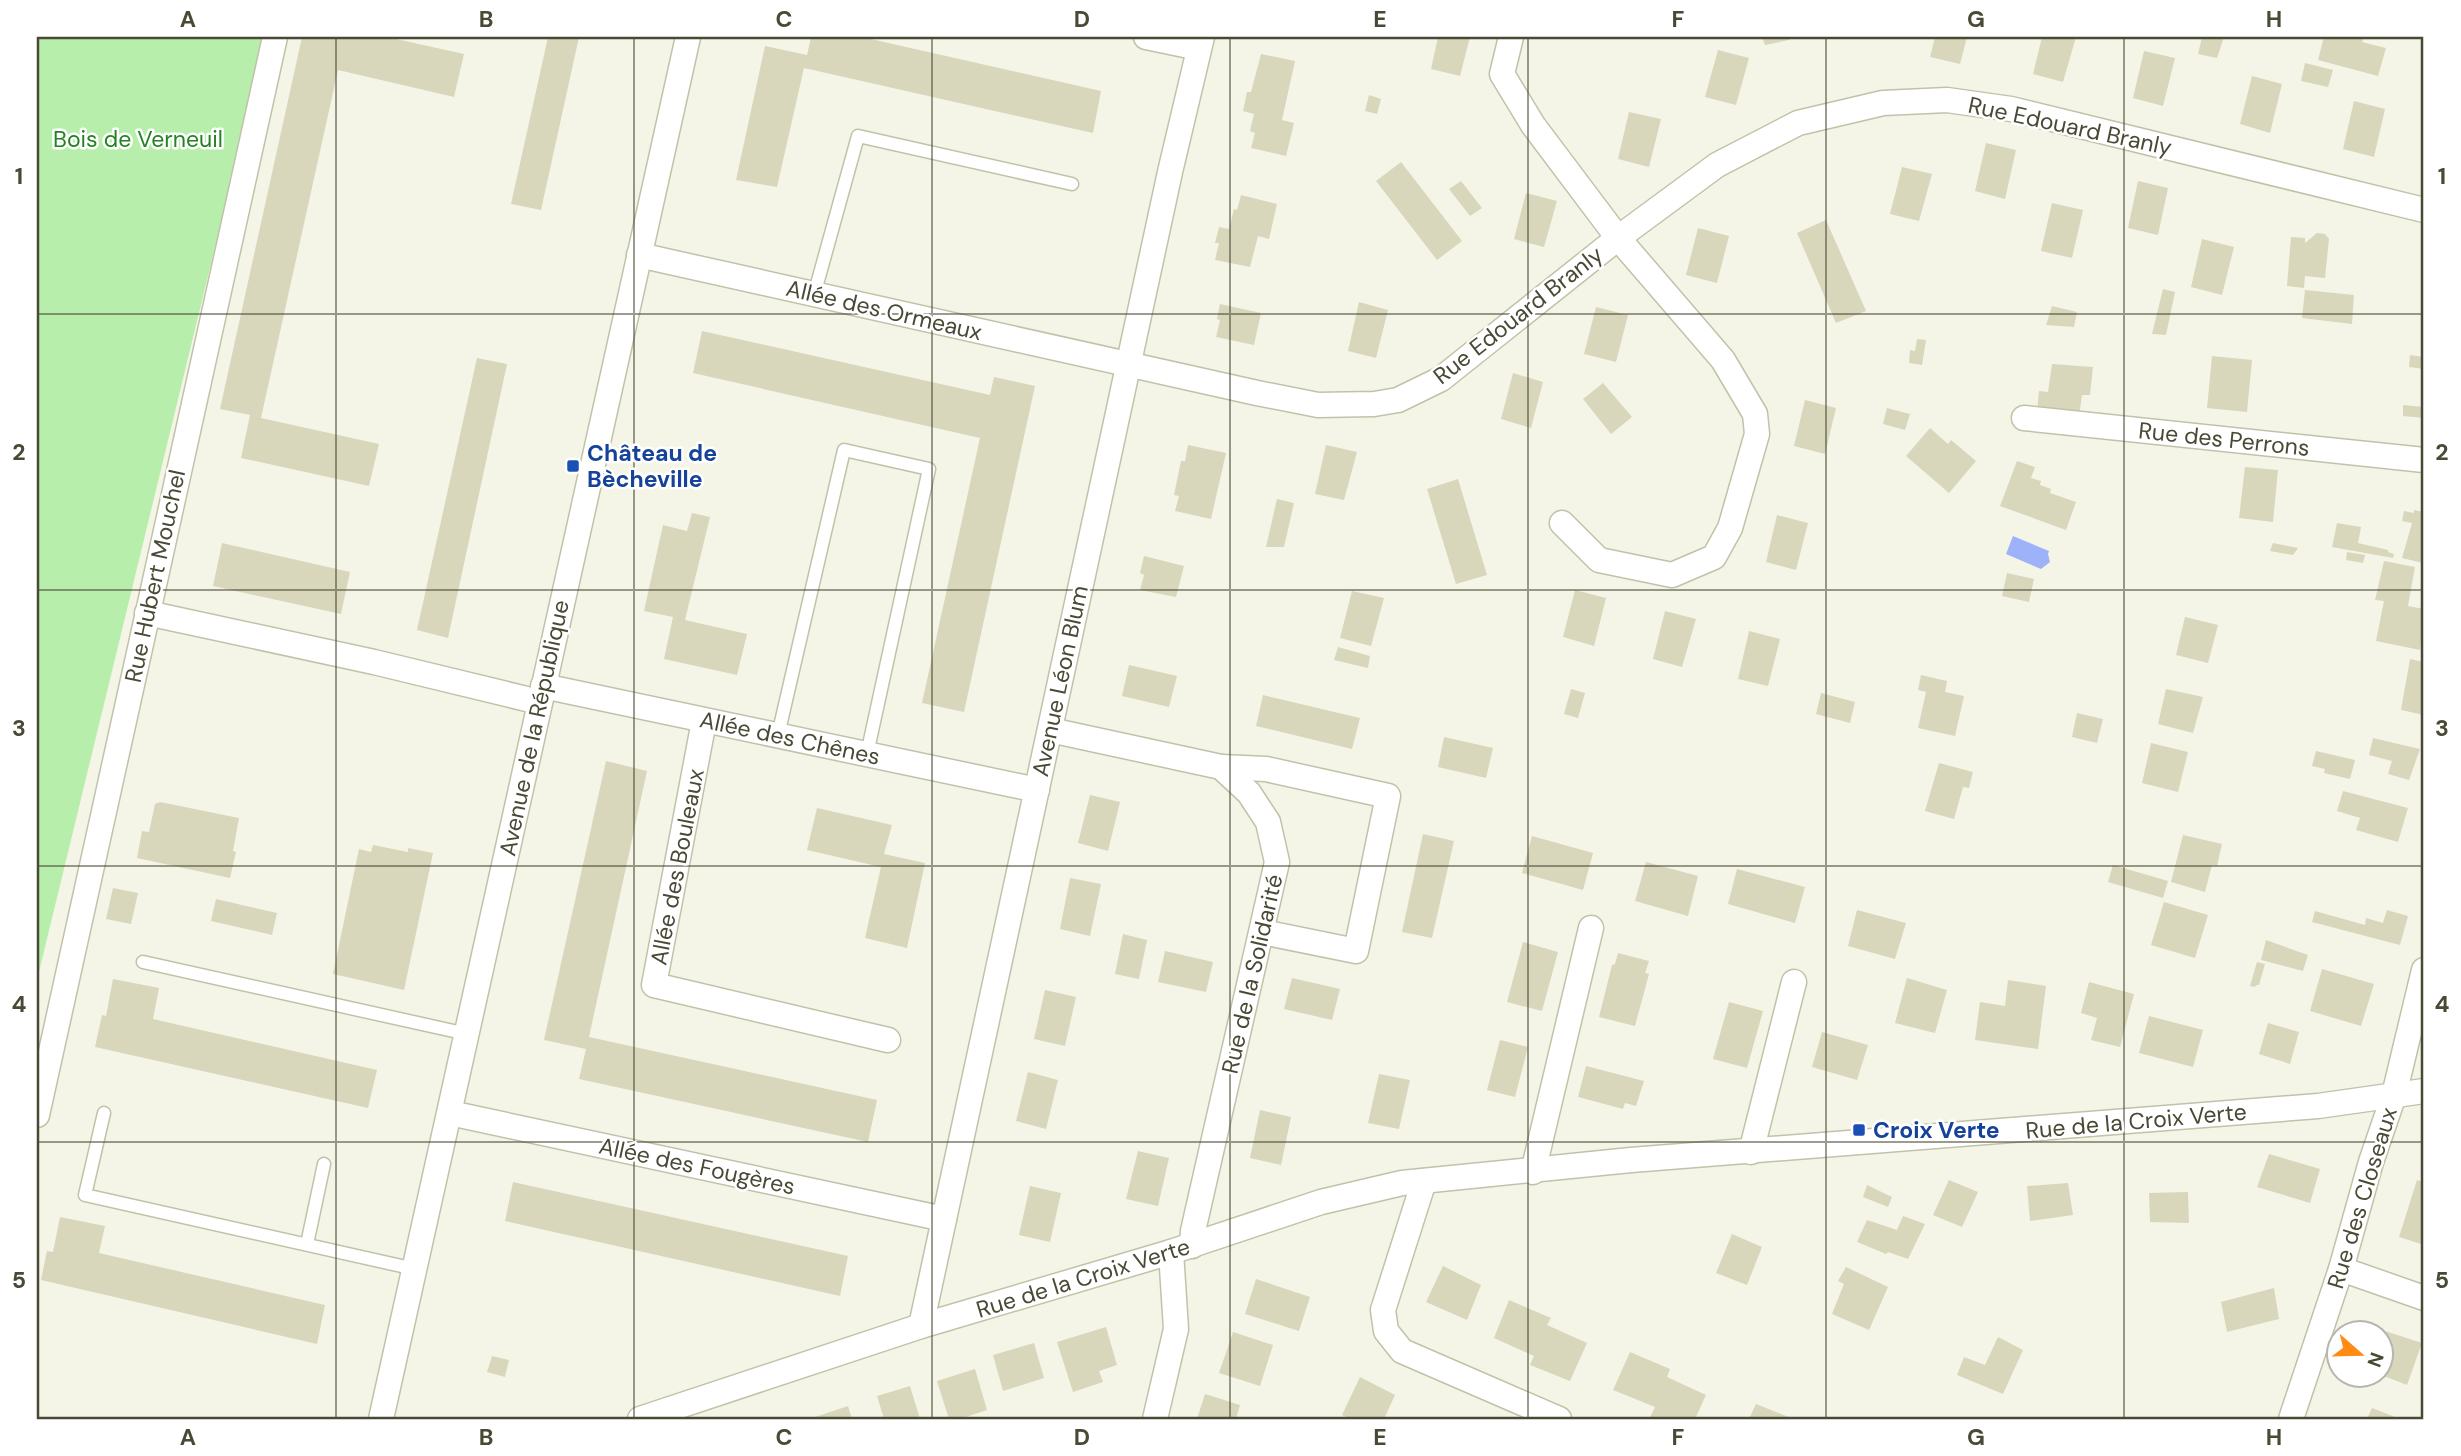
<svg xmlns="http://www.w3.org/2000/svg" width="2461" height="1456" viewBox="0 0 2461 1456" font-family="'DM Sans',sans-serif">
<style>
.green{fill:#b8eeab}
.water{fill:#9db2f9}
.building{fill:#d8d7bb}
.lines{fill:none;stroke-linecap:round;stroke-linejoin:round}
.service-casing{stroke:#c1c2a8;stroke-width:15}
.minor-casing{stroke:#c1c2a8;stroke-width:27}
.service{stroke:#fff;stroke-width:12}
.minor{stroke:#fff;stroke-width:24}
.grid{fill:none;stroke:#494935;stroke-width:2;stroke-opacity:0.55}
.transit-dot{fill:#1a4fb4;stroke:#fff;stroke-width:2.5}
.labels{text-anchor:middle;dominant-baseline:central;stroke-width:5;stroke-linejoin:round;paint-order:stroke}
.street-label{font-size:23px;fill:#494935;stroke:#fff}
.park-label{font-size:23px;fill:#238321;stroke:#fff}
.transit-label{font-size:23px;font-weight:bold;fill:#164399;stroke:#fff;text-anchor:start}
.neatline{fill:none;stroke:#494935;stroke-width:2.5}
.grid-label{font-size:23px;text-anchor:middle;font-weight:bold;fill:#494935}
</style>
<rect width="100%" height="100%" fill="#f5f5e7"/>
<polygon class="green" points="37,37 266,37 37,980"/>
<polygon class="water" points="2013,536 2049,551 2048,554 2050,562 2041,569 2006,554"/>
<g class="building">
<polygon points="302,37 387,37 464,54 454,97 338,70 261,418 379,444 369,486 241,458 250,415 220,409"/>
<polygon points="548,37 579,37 541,210 511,204"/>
<polygon points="811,37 862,37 1101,91 1093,133 804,68 777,187 736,180 765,46 807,55"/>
<polygon points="1438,37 1470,37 1460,76 1431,69"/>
<polygon points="1762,37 1788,37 1789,40 1765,45"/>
<polygon points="1935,37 1967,37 1960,64 1930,57"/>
<polygon points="2042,37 2076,37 2063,82 2033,74"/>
<polygon points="2202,37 2224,37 2217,58 2198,54"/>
<polygon points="2324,37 2364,37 2362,42 2386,48 2378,76 2318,60"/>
<polygon points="1718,50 1749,58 1736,105 1705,97"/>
<polygon points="2144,51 2175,58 2163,106 2133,98"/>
<polygon points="1261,54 1295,61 1282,120 1294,123 1286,156 1251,148 1255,133 1250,131 1254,114 1243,111 1247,92 1251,92"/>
<polygon points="2305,63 2333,70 2328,87 2301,81"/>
<polygon points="2252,76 2282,84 2270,133 2240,124"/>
<polygon points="1369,95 1381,99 1377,114 1365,111"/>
<polygon points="2354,101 2385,109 2374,157 2343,149"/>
<polygon points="1629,112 1661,119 1649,167 1618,159"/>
<polygon points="1986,143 2016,150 2005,199 1975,191"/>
<polygon points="1401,162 1462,241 1437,260 1376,181"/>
<polygon points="1902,167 1932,174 1919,221 1890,214"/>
<polygon points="1461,181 1482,208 1470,216 1449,189"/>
<polygon points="2138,181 2168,188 2158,235 2128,228"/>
<polygon points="1526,193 1557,201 1544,247 1514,239"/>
<polygon points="1241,195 1277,204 1269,239 1258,236 1250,267 1215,260 1219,243 1215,243 1219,227 1229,229 1234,209 1237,210"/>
<polygon points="2052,203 2083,210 2072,258 2041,251"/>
<polygon points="1826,220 1866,311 1836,323 1797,233"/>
<polygon points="1698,228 1729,236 1717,283 1686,275"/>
<polygon points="2317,233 2325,234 2329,239 2325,278 2305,276 2304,288 2287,286 2291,237 2305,238 2305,243"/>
<polygon points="2202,239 2234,247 2222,295 2191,287"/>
<polygon points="2163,289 2175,292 2166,335 2152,334"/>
<polygon points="2305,290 2354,295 2352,324 2302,318"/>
<polygon points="1359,302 1388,310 1376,358 1348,351"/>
<polygon points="1220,304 1261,313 1254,345 1216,337 1220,320 1217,319"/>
<polygon points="2052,306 2077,312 2074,327 2046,325"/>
<polygon points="1596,307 1628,315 1616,362 1584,354"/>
<polygon points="702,331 990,395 994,377 1035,386 964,712 922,703 980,438 693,373"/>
<polygon points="1917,339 1926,340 1922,365 1909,363 1910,350 1915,351"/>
<polygon points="2410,355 2424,357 2424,369 2409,367"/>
<polygon points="2212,356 2252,360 2247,412 2207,408"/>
<polygon points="477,358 507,364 448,638 417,630"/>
<polygon points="2052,364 2093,367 2090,395 2082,395 2079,417 2037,412 2039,391 2048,392"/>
<polygon points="1513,373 1543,382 1531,428 1501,419"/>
<polygon points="1603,383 1632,417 1611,434 1583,399"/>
<polygon points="1805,400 1836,408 1825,454 1794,446"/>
<polygon points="2403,405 2424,407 2424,418 2403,416"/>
<polygon points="1887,408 1910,414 1905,430 1883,424"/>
<polygon points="1930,428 1948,444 1951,440 1976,461 1949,493 1906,456"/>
<polygon points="1188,445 1226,453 1211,519 1175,511 1179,496 1174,495 1181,461 1185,461"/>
<polygon points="1326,445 1357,452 1344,500 1315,494"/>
<polygon points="2017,461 2035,467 2031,478 2041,481 2040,485 2051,489 2050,493 2076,502 2066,530 2000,506"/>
<polygon points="2245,467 2278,470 2273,522 2239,518"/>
<polygon points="1458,479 1487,575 1456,584 1427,489"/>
<polygon points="1277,499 1294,503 1284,547 1266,547"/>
<polygon points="2414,510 2424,512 2423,563 2402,558 2412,523 2402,521 2404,511 2414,513"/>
<polygon points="692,513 710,517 685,620 747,634 737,675 664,659 673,617 644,611 663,525 687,531"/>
<polygon points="1777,515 1808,523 1796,570 1766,562"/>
<polygon points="2337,523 2361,527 2358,543 2388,550 2388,552 2394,554 2393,558 2332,547"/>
<polygon points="222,543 350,572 341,614 213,586"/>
<polygon points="2273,543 2298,548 2293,555 2270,551"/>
<polygon points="2347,552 2365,555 2363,563 2346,560"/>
<polygon points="1144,556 1184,566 1176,597 1140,590 1144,575 1140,573"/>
<polygon points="2384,561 2415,567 2408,606 2424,609 2420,650 2376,641 2384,601 2375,600"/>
<polygon points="2007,573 2034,579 2029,602 2002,596"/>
<polygon points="1575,590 1606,598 1594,646 1563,637"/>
<polygon points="1352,591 1384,598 1371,646 1340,638"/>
<polygon points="1665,611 1696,619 1682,667 1653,659"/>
<polygon points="2185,617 2218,625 2208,663 2176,655"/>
<polygon points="1749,631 1780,639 1768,686 1738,679"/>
<polygon points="1338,647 1370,656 1368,668 1334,660"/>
<polygon points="2410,659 2424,662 2424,715 2401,710"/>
<polygon points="1129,665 1177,676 1169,707 1122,696"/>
<polygon points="1921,675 1947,681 1945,692 1964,696 1955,736 1918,728 1926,692 1918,690"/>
<polygon points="1571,689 1585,693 1578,718 1564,714"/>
<polygon points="2166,689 2203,697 2193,733 2158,724"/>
<polygon points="1821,693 1855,702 1850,723 1816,714"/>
<polygon points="1263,695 1360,718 1352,749 1256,726"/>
<polygon points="2077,713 2103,719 2097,743 2072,737"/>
<polygon points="1444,737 1493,748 1486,778 1438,767"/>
<polygon points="2373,738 2420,749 2409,780 2388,774 2392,761 2369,755"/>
<polygon points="2151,743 2188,752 2178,792 2142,783"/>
<polygon points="2316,751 2355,760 2350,779 2324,773 2325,769 2312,766"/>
<polygon points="606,761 647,771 589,1037 877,1100 868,1142 579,1079 586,1049 544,1040"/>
<polygon points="1939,763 1973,772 1969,788 1963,787 1954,819 1925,811"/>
<polygon points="2343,791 2408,808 2398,842 2356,830 2360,818 2337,811"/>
<polygon points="1090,795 1120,802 1108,851 1078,843"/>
<polygon points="160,802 239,818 233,851 236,852 230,878 137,858 142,831 149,832 155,804"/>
<polygon points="817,808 892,825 884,854 925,863 907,948 865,938 881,867 807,850"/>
<polygon points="1423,834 1454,841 1432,938 1402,932"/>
<polygon points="2183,835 2222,844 2217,866 2212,865 2205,892 2171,882"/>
<polygon points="1532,836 1593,853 1583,890 1522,873"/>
<polygon points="373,845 408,852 408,848 433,853 404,990 333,974 359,849 371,852"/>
<polygon points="1646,862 1698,876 1688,916 1635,901"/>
<polygon points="2113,865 2168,881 2163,898 2108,882"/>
<polygon points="1737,869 1805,887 1795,923 1728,904"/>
<polygon points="1070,878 1101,884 1090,936 1060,929"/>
<polygon points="113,888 138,893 131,924 106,919"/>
<polygon points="216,899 277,913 272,935 211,921"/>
<polygon points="2164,902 2208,915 2195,958 2151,945"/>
<polygon points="1857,910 1906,923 1895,959 1848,946"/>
<polygon points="2387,910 2408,916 2400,945 2312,922 2315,911 2365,925 2366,918 2383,923"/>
<polygon points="1123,934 1147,940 1139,979 1115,974"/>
<polygon points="2266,940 2308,955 2303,971 2261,960"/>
<polygon points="1523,942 1558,952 1542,1011 1507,1002"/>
<polygon points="1165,951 1213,962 1206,992 1158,982"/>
<polygon points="1618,953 1649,961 1645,973 1649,974 1635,1026 1599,1017 1612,965 1615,964"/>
<polygon points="2257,962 2265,964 2259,985 2256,985 2255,987 2250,986"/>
<polygon points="2322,969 2374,984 2361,1026 2310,1011"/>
<polygon points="1292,978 1340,989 1332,1020 1284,1009"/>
<polygon points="1907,978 1947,990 1935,1033 1895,1023"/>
<polygon points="113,979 159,988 153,1019 377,1070 368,1108 95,1047 102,1015 106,1016"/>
<polygon points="2008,980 2046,986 2038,1049 1975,1040 1980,1002 2005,1006"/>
<polygon points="2089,982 2134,994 2120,1047 2091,1040 2097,1018 2081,1013"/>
<polygon points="1045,990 1076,997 1065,1046 1034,1039"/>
<polygon points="1729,1002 1763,1011 1747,1068 1713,1059"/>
<polygon points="2149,1016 2203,1030 2193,1067 2139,1053"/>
<polygon points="2268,1023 2299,1032 2290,1064 2259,1054"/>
<polygon points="1822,1032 1868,1045 1857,1080 1812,1067"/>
<polygon points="1500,1040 1528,1047 1515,1097 1487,1090"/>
<polygon points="1586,1066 1644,1081 1636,1106 1625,1103 1623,1109 1578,1097"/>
<polygon points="1028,1072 1058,1080 1046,1129 1016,1121"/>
<polygon points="1379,1074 1410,1080 1399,1129 1368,1123"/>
<polygon points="1260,1110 1291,1117 1281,1165 1250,1158"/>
<polygon points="1138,1151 1169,1158 1158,1206 1126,1199"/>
<polygon points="2269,1154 2320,1169 2310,1203 2257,1187"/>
<polygon points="1949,1180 1978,1192 1962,1227 1933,1215"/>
<polygon points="2417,1180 2424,1182 2424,1245 2399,1237"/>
<polygon points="513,1182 848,1256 840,1296 505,1221"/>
<polygon points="2068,1183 2073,1215 2030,1221 2027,1186"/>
<polygon points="1867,1185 1892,1197 1888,1207 1863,1197"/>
<polygon points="1030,1186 1061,1193 1050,1242 1019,1235"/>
<polygon points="2188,1192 2189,1223 2150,1222 2149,1193"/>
<polygon points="1903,1216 1925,1224 1908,1259 1888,1252 1886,1254 1857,1242 1867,1220 1897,1230"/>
<polygon points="60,1217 105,1226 99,1253 325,1305 317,1344 41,1280 47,1251 53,1252"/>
<polygon points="1732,1234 1762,1247 1747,1285 1716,1273"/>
<polygon points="1443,1266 1481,1285 1467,1320 1426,1302"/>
<polygon points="1846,1267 1888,1287 1869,1330 1832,1314 1844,1284 1838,1281"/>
<polygon points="1256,1279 1310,1297 1299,1331 1245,1314"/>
<polygon points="2274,1288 2279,1319 2227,1332 2221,1302"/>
<polygon points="1509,1300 1551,1318 1547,1325 1587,1343 1570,1381 1530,1365 1534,1356 1494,1338"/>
<polygon points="1106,1327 1117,1365 1099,1371 1103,1382 1073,1392 1057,1342"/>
<polygon points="2382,1330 2422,1343 2407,1385 2381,1375"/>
<polygon points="1233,1332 1273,1345 1260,1386 1219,1373"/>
<polygon points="1998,1337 2023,1350 2003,1394 1957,1375 1964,1357 1985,1365"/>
<polygon points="1034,1343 1044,1378 1003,1391 993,1355"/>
<polygon points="1630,1352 1670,1369 1667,1377 1706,1395 1695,1419 1656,1419 1650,1417 1655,1407 1613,1390"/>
<polygon points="492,1356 509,1360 505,1377 487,1372"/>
<polygon points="975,1369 987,1410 960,1419 949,1419 937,1381"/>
<polygon points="1360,1377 1395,1395 1384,1419 1350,1419 1342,1415"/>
<polygon points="910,1386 920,1419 884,1419 877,1396"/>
<polygon points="1205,1394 1240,1405 1236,1419 1197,1419"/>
<polygon points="1756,1404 1794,1419 1749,1419"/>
<polygon points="848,1406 852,1419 809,1419"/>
<polygon points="2372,1408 2400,1419 2367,1419"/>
</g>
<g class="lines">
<defs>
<g id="service">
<polyline points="814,295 858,136 1072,184"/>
<polyline points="778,735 844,450 929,469 867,754"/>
<polyline points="143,962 467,1034"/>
<polyline points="104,1113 85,1195 415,1269"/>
<polyline points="307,1244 324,1164"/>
</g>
<g id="minor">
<polyline points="1146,37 1199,48"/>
<polyline points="1511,37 1502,74 1533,125 1618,238 1723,360 1755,414 1757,434 1730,528 1714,557 1672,575 1599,560 1562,523"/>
<polyline points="639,255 1257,393 1318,405 1374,404 1398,400 1441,379 1618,238 1717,165 1798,123 1883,103 1947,100 2011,109 2424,210"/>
<polyline points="2024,418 2424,460"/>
<polyline points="147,613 374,662 539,702"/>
<polyline points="543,686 1037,790"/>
<polyline points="704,721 654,985 888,1040"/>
<polyline points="1050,730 1221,767 1249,793 1268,822 1277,862 1193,1231 1192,1246"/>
<polyline points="1221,767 1266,769 1388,796 1356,951 1262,932"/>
<polyline points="450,1113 944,1219"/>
<polyline points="37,1115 275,37"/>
<polyline points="1751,1152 1794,982"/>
<polyline points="1533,1172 1591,928"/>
<polyline points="1424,1181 1383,1310 1386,1331 1402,1351 1559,1419"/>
<polyline points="2341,1269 2424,1298"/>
<polyline points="921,1326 1170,172 1202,37"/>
<polyline points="381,1419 688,37"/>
<polyline points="640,1419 921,1326 1171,1252 1321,1202 1402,1183 1631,1160 2318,1106 2424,1091"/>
<polyline points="1155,1419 1176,1329 1171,1252"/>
<polyline points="2291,1419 2341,1269 2371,1162 2394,1095 2424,970"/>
</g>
</defs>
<use href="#service" class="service-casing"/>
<use href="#minor" class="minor-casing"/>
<use href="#service" class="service"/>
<use href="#minor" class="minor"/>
</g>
<path class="grid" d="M336,37V1419M634,37V1419M932,37V1419M1230,37V1419M1528,37V1419M1826,37V1419M2124,37V1419M37,314H2424M37,590H2424M37,866H2424M37,1142H2424"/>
<g class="transit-dot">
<rect x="566" y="459" width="14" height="14" rx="3.5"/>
<rect x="1852" y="1123" width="14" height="14" rx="3.5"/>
</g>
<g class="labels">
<g class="street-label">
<text transform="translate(2070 126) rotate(12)">Rue Edouard Branly</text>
<text transform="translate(884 310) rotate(13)">Allée des Ormeaux</text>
<text transform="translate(1518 315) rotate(-38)">Rue Edouard Branly</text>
<text transform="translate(2224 439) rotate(6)">Rue des Perrons</text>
<text transform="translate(155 576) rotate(-78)">Rue Hubert Mouchel</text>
<text transform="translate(1060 681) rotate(-78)">Avenue Léon Blum</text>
<text transform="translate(534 728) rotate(-78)">Avenue de la République</text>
<text transform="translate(790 738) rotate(12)">Allée des Chênes</text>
<text transform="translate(677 867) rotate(-79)">Allée des Bouleaux</text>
<text transform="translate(1252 974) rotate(-77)">Rue de la Solidarité</text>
<text transform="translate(2136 1121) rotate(-5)">Rue de la Croix Verte</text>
<text transform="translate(697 1166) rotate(12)">Allée des Fougères</text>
<text transform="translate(2362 1198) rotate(-73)">Rue des Closeaux</text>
<text transform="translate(1083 1278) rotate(-17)">Rue de la Croix Verte</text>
</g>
<g class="park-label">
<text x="138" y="139">Bois de Verneuil</text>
</g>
<g class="transit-label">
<text x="587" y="453">Château de<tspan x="587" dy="26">Bècheville</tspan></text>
<text x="1873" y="1130">Croix Verte</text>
</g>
</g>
<rect width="2461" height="1456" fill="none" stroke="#ffffff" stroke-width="77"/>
<g transform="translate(2360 1354) rotate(110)"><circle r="33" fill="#ffffff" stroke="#b6b6ae" stroke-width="2"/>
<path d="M0-5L12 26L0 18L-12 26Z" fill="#ff8b14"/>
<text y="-10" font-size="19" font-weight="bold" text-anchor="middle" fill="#494935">N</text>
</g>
<rect x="38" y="38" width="2384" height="1380" class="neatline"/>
<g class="grid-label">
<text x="188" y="27">A</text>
<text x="486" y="27">B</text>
<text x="784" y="27">C</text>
<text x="1082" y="27">D</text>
<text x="1380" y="27">E</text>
<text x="1678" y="27">F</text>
<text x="1976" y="27">G</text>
<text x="2274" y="27">H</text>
<text x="19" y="184">1</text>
<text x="2442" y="184">1</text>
<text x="19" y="460">2</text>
<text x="2442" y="460">2</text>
<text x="19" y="736">3</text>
<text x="2442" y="736">3</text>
<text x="19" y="1012">4</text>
<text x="2442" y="1012">4</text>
<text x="19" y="1288">5</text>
<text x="2442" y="1288">5</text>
<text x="188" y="1445">A</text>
<text x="486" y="1445">B</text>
<text x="784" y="1445">C</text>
<text x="1082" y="1445">D</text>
<text x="1380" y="1445">E</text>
<text x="1678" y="1445">F</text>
<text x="1976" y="1445">G</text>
<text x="2274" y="1445">H</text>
</g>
</svg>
